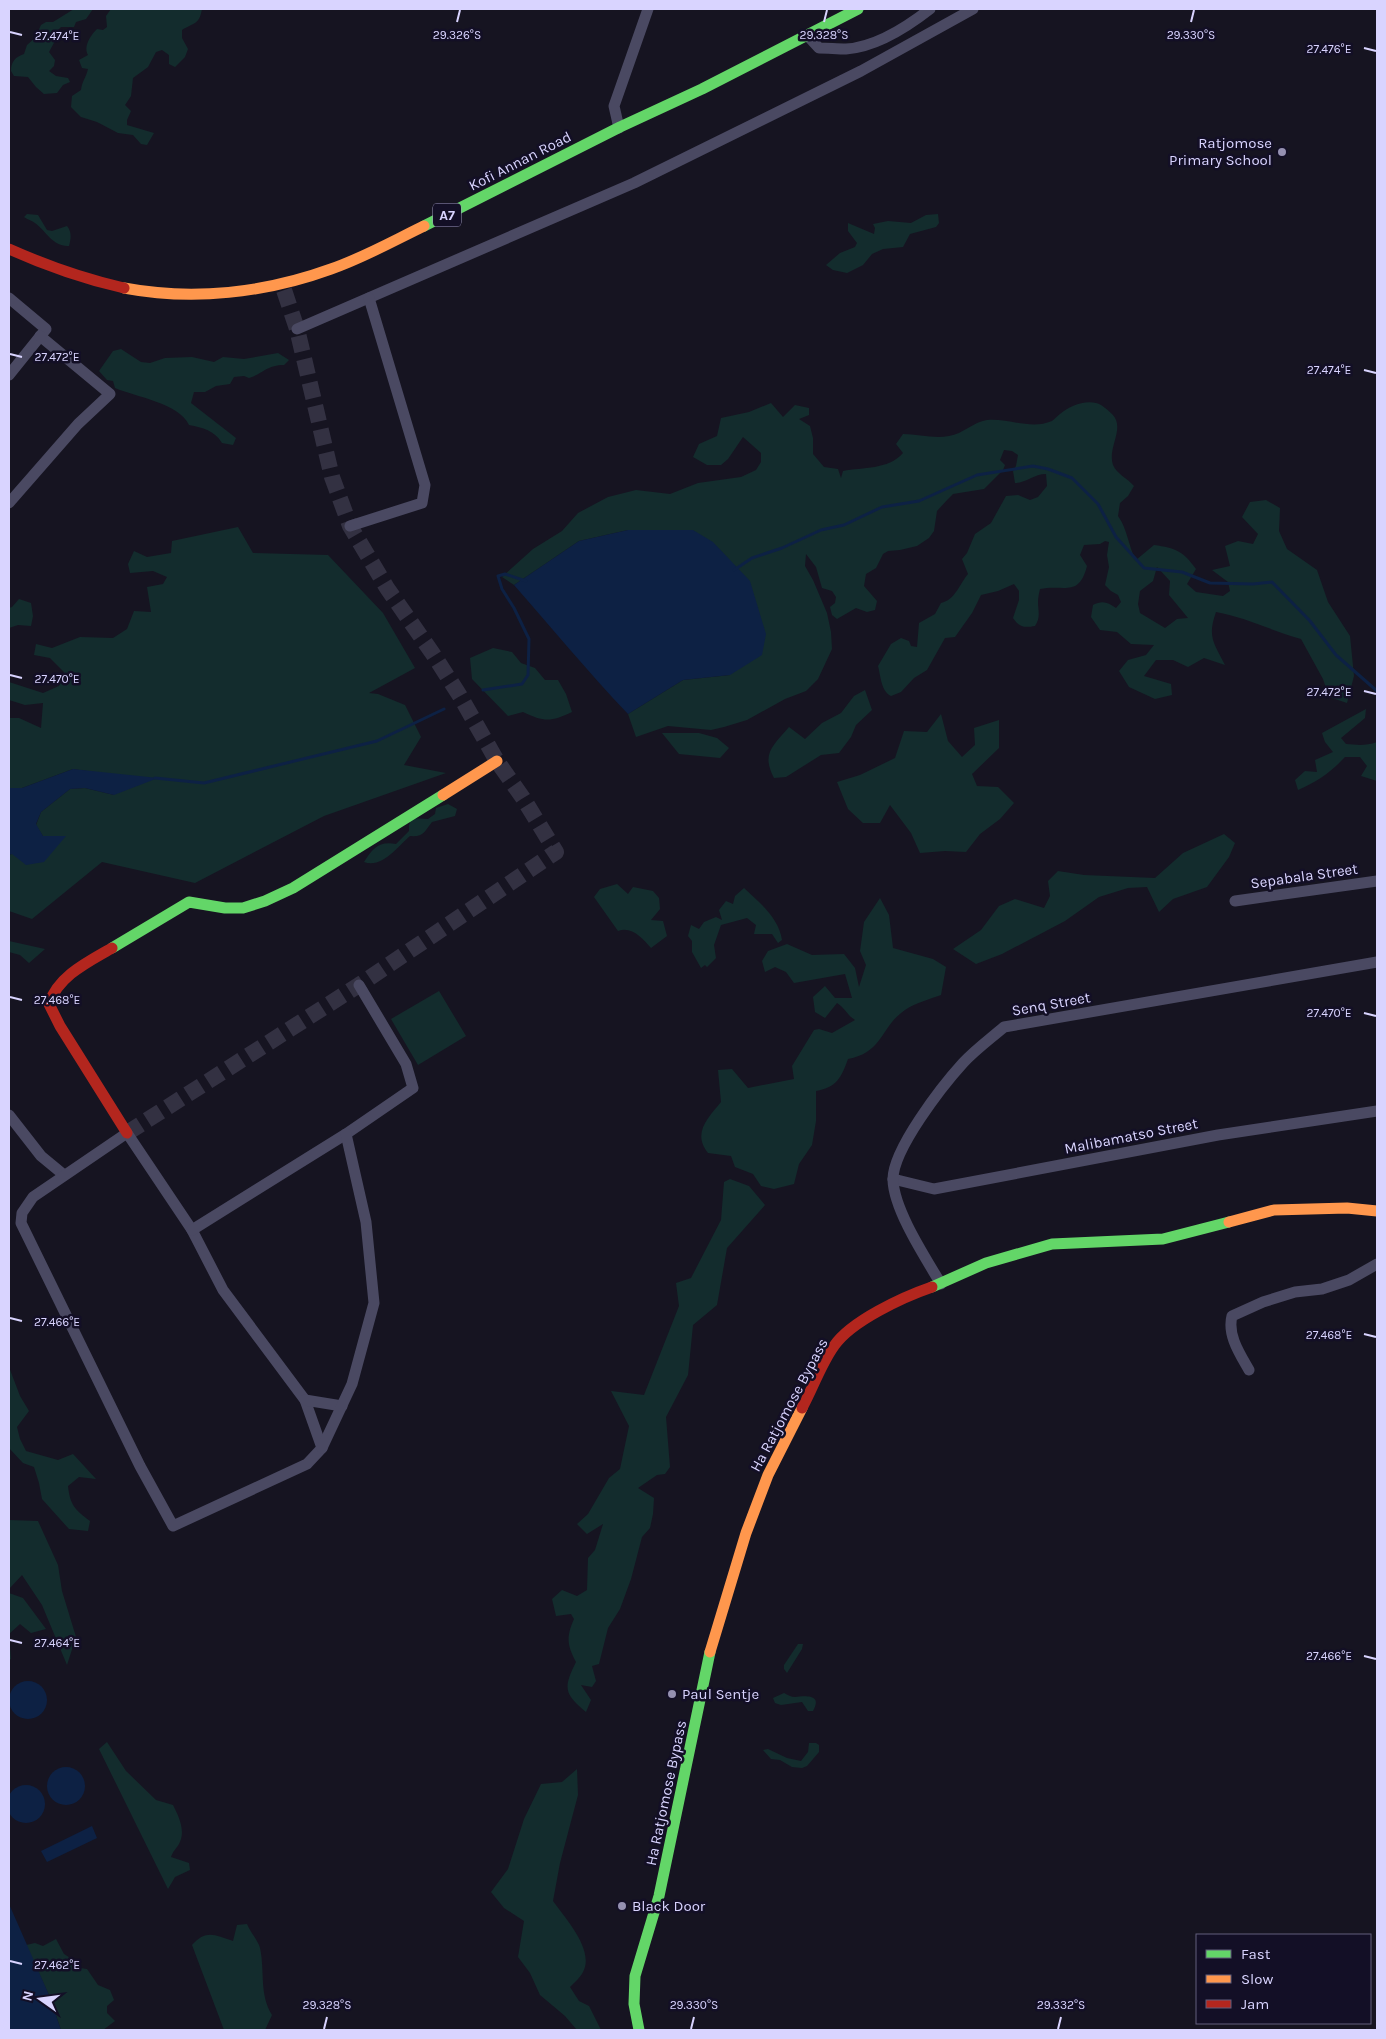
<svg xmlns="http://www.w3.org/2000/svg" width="1386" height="2039" viewBox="0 0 1386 2039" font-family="Karla,sans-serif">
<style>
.green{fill:#132c2d;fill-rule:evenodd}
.water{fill:#0d2144}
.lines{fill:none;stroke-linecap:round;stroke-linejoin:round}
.stream{stroke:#0d2144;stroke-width:3}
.secondary-tunnel{stroke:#333142;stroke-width:16;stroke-dasharray:16 8;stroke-linecap:butt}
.street{stroke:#4a4962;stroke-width:11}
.fast{stroke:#63d668;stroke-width:11}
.slow{stroke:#ff974d;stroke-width:11}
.jam{stroke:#b3261e;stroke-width:11}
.ticks{fill:none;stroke:#d9d4ff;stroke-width:2}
.poi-dot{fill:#9591b1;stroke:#130f26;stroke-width:2}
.labels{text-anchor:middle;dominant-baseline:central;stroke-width:5;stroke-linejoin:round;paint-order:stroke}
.shield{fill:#130f26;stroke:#9e99be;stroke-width:1}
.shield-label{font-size:14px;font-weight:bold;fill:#d9d4ff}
.poi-label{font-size:15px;fill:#d9d4ff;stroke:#130f26;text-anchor:start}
.street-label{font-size:15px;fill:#d9d4ff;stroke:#130f26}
.ticks-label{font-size:12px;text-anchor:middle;fill:#d9d4ff;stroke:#130f26;stroke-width:5;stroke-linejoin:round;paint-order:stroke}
</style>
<rect width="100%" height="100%" fill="#161421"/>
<g class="green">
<path d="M74,9H93L86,19L76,22L74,27H61L57,31L56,39L49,52L55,60L54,66L49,71L56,76L68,78L70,82L63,85L57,93L44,94L36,87L28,77L14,76L11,71C11,62 15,57 24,54L27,45L35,38L41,25L46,22H53Z"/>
<path d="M111,9H202C199,25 195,22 182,30V38L188,49L185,57L175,67L169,64V55L162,50L156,52L148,67L133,78L131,96L125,105L131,111L127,120V125L154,133L147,145L141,144L133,135L118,133L97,122L81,117L71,107L72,96L81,90C82,81 86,78 88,69L82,68L79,60L88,55C83,46 91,35 97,29L103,30L107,27L106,16Z"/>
<path d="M27,214L38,215L47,230L52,231L67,226C72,232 71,239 69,246C53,247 46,231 35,223C31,220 28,220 24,217Z"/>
<polygon points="938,214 939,223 936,227 910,234 903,247 883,249 872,254 863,265 847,273 833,270 826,265 840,253 855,247 857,243 848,231 848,223 874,234 875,228 873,224 888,221 911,223 926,215"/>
<path d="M121,349L141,362L150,363L165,358L192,357L214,362L223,357L244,359L278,353L289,360L284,365C266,365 263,374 249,378L244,376L234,377L230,384L216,386L205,392H194L191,403L236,438L233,445L222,443C214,430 203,428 189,425C179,403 136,397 115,388L113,381L107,380L99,371L113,351Z"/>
<path d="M771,403L783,417L795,405L809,408V415L799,419L810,426L813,438V454L824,467L838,469L841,478L843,471C863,467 888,470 903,453L896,444L903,434C918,434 934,439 949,436C963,434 973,422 987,420C1008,418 1031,430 1052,421C1055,419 1057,416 1060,414C1069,406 1084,400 1096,403C1101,404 1108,410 1112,414C1126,428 1107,447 1113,465C1117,474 1127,478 1134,486L1128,496L1120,503L1118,516C1128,530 1128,546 1136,560L1154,545C1176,548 1183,551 1196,569L1187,584L1196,592L1223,596L1230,591L1228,582L1212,570L1230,566L1225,546L1238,541L1253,544L1258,534L1242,517L1250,502L1266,500L1280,508L1279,531L1287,549L1317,570L1328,602L1350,636L1354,676L1347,703L1329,697L1323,679L1301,639C1272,631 1245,617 1216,612C1207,637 1214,643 1225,665L1204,658L1188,667L1173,660H1156L1144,676L1171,684L1172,695L1155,699L1129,687L1119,671L1128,660L1146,655L1154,645L1131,644L1117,632L1100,630L1091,617L1093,605C1102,600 1108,602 1116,608L1121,602L1118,595L1111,591L1105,585L1109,567L1107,555L1109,542L1105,541L1100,544L1084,545L1080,555L1087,566C1079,598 1064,584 1040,589C1039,593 1038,598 1038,602C1038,611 1041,617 1035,626C1024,628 1019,627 1013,618L1019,600V591L1014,584L998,591L981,595L972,613L955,637L945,638L927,670L914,678L901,692L891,696C881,691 881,677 878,666L891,644L901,638L909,641L911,646L917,647L919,623L935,614L941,603C955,600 959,585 968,574L962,559L967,553L975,534L991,523L1006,496L1018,495L1030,500L1038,497L1047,486L1046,474C1034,474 1026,483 1015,483L1013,471L1016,466L1018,455L1012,451L1004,450L1000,460L1005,465L1003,470L984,489L953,494L948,499L937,511L934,531L929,538L917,546L900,550L888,551L883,554L876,568L866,574L864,586L877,601L875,610L867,612L856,608L837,619L832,615L830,607L835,603L836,597L832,591L822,588L816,567L806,554L805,566L813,580L827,613L831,632L832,649L818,679L806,691L785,699L747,720L724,727L711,730L668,726L636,737L628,714L683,680L730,675L693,530H628L579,541L514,585L502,577L533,549L562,531L578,513L608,497L636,490L670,494L698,483L741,477L756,470L761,462V453L743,437L728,459L721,465H707L693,457L699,444L717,436L721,418L749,412ZM1157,567L1170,581L1169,595L1188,618L1177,619L1165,628L1140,613L1138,604L1140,591L1153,581Z"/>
<polygon points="238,527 253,553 328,555 383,613 415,668 369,693 378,694 405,705 421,737 404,765 446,773 324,816 195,883 102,862 32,919 9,911 9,855 65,836 43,836 36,825 41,812 70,789 85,788 114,795 107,774 73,769 22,788 9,788 9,718 19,718 41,728 43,703 25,705 9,700 9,682 43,693 59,686 64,672 50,658 34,655 36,644 52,648 80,637 113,638 127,629 134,611 151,612 147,587 163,584 167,577 153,571 130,573 128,564 134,551 147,557 171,553 172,541"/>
<polygon points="19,599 31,603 33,616 31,626 18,625 9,628 9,608 12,607"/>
<path d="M493,648L512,652L521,663L535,668L545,680H558L566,694L572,712C551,722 544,722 523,712L508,716L472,679L470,658Z"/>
<path d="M865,690L872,710L856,725L851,737L839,753L821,755L786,777L774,778C761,753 773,746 789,727L805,739L822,723L841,713L854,696Z"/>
<path d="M1366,709L1365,718L1341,738L1346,744C1357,745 1366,746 1377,742V781L1361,776L1367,766L1360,757H1345C1331,772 1317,782 1298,790L1295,780L1305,771L1317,772L1315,760L1333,752L1325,742L1322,733Z"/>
<polygon points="941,714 948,741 962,757 975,745 974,728 999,720 999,748 972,774 977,786 998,787 1014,803 1000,819 980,834 966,852 945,851 920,853 911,833 890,805 880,823 863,823 848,809 837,782 860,775 895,758 904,731 927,732"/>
<polygon points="662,733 699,733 717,738 729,748 720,758 679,754"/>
<path d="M448,804L457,809L455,816L432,822C424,832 424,837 410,836C398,846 382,869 364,862C373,848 379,841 396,844L409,831V825L412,818L428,819L435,814L436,808Z"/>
<polygon points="1224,834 1235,843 1229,857 1207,887 1173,899 1159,912 1147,887 1128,888 1099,897 1065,921 1002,954 976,964 953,949 981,930 999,906 1015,899 1044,908 1050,896 1048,881 1058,871 1084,875 1155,878 1183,853"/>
<path d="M617,884L628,894L633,887L653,891L659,898L660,909L651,920L663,921L667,936L651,948C642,938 632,926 618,931L594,897L600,889Z"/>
<path d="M744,888C759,902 779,918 782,940L778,943L772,934H754L756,925L747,918L721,925L714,945L716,958L707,967L705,965L701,968L692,952V941L688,936L691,925L699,929L704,922L716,917L722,920L719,910L726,901L733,904L735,896Z"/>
<path d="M880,898L889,915L893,948L933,959L946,967L941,995C930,999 915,1003 905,1010C880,1027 884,1052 848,1059C841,1078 837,1087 816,1091V1121L812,1145L799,1164L794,1184L774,1189L761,1186L753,1174L735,1167L731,1156L708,1153C692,1133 708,1118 721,1102L718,1070L732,1069L748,1088L794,1079L792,1066L814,1030L819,1029L832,1033L855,1020C847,1015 845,1008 837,1003L825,1018L815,1012L813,997L825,986L835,998H852L845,974L794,983L786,972L775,967L765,972L762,961L768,951L787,944L812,955L844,954L855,968L859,987L866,965L860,951L864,922Z"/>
<polygon points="9,941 45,949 29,963 20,955 9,952"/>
<polygon points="439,991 466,1036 418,1065 391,1019"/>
<path d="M730,1179L749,1186L765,1205L727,1248L717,1305L693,1325L688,1375L666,1417L670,1467L665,1474L657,1475L638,1488L654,1498L653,1514L650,1528L642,1537L631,1579L620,1609L608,1628L599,1664L592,1666L596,1681L592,1687L581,1685L591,1700L586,1712C564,1694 563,1688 576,1662C567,1645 566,1637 574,1619L571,1614L556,1616L552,1599L562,1590L577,1596L587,1590L588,1558L595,1550L603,1524L587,1534L577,1524L588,1514L609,1478L620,1469L629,1426L611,1391L644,1395L679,1306L676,1283L691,1278L721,1220L724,1182Z"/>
<path d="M9,1367L20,1396L29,1411L17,1427L20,1439L26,1451L58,1460L73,1454L96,1479L79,1477L68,1486C70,1505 75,1510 90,1521L88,1531L69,1529L42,1499L39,1483L34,1467L23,1463L9,1448Z"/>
<polygon points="9,1520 38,1521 58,1565 62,1591 76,1637 67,1665 42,1605 22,1575 9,1589"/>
<polygon points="9,1593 23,1598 46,1629 31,1633 20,1624 9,1634 11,1659 9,1660"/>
<polygon points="798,1644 803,1644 802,1649 787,1673 784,1669 784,1665"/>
<path d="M784,1693C788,1695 791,1697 795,1697C805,1696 823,1694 813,1711H808L802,1702L781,1705L775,1703L773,1698Z"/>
<path d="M107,1742L126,1771L156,1800L173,1805C179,1817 186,1831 179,1844C176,1849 173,1851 171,1857L189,1863L190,1870L175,1877L168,1889L99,1749Z"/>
<polygon points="809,1743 816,1743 819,1745 819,1752 807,1766 802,1768 792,1767 780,1760 771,1759 763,1750 768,1749 787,1758 801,1761 808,1752"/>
<path d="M577,1769L578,1795L560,1863L553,1901C565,1918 595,1950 583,1972C580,1978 574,1983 570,1987L579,2001L589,2006L601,2030H577L565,2016L540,1995L530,1973L518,1957L524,1921L504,1908L491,1892L508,1869L524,1819L541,1784L562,1782Z"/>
<path d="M247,1924C250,1932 258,1940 260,1948C265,1971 259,1994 272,2015L265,2030H224L192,1945C206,1929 215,1935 233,1941L237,1925Z"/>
<polygon points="56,1939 64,1954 75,1961 80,1968 87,1969 98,1985 110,1990 114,2000 107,2006 107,2013 115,2021 103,2030 61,2030 49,1995 26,1945 35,1943 43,1946"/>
</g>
<g class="water">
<path d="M628,530H693L713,542L750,581L766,634L762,655L730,675L683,680L628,714C588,672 552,628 514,585L579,541Z"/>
<polygon points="73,769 158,778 114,795 85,788 70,789 41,812 36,824 43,836 66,836 44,862 26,865 12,854 9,855 9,788 22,788"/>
<circle cx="28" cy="1700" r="19"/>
<circle cx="66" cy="1786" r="19"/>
<circle cx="26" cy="1804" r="19"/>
<polygon points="92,1826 97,1838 47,1862 41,1851"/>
<polygon points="9,1904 49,1995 61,2030 9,2030"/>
</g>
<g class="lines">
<g class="stream">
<polyline points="734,570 752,558 782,548 821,530 844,525 882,507 919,501 977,475 1033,466 1048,469 1072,478 1098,504 1116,537 1144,568 1182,572 1210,583 1253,584 1272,582 1310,621 1336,655 1377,691"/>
<polyline points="483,690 522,684 528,675 529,639 514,608 502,589 498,576 505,574 526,581"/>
<polyline points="155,778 204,783 377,741 444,709"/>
</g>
<polyline class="secondary-tunnel" points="127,1133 359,985 556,852 523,798 497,761 460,696 433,654 387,588 350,526 332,477 297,329 282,284"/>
<g class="street">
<path d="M807,35L819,48C828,48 837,49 846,49C877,47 907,27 930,9"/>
<polyline points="619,128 614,106 648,9"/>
<polyline points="9,298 46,329 9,375"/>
<polyline points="297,329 634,183 861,71 973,9"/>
<polyline points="9,503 78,424 110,394 40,336"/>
<polyline points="350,526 422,503 425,485 369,298"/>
<polyline points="1235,901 1377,881"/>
<polyline points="9,1115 41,1156 64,1175"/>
<polygon points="127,1133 192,1230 223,1290 305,1400 322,1448 307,1464 173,1526 140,1466 21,1223 22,1213 33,1197"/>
<polyline points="893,1179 934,1189 1218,1135 1377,1111"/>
<polyline points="192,1230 346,1134 413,1088 406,1064 359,985"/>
<path d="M941,1284C925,1257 894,1210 893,1180C892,1150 943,1085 963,1063C975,1050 990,1039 1004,1027L1377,962"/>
<path d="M1249,1370C1240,1354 1227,1335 1232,1316L1263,1302L1295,1292L1322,1289L1349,1280L1377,1264"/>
<polyline points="305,1400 342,1406"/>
<polyline points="322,1448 352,1384 374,1303 366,1222 346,1134"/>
</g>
<g class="fast">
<polyline points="424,226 620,127 702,89 858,9"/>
<polyline points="112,948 189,902 225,908 243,908 265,901 293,888 443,795"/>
<polyline points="932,1287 986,1263 1052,1244 1163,1239 1229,1222"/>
<polyline points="639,2030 634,2004 635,1976 659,1896 710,1652"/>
</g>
<g class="slow">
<path d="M124,288C193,301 265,293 331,269C363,258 393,241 424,226"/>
<polyline points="443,795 497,761"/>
<polyline points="1229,1222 1274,1210 1347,1208 1377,1211"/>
<polyline points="710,1652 746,1533 768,1475 802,1408"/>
</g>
<g class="jam">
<path d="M9,249C47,266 84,279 124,288"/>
<path d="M112,948C88,962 58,976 49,1004L60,1026L127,1133"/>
<path d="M802,1408C813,1388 821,1364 834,1346C851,1321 903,1297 932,1287"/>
</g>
</g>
<path class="ticks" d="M457,22L460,10M824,22L827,10M1191,22L1194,10M10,32L22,35M1364,48L1376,51M10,354L22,357M1364,370L1376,373M10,675L22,678M1364,691L1376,694M10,997L22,1000M1364,1013L1376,1016M10,1318L22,1321M1364,1334L1376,1337M10,1640L22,1643M1364,1656L1376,1659M10,1961L22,1964M324,2029L327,2017M691,2029L694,2017M1058,2029L1061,2017"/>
<g class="poi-dot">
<circle cx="1282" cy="152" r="5"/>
<circle cx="672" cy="1694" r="5"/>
<circle cx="622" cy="1906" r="5"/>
</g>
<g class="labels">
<rect class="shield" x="433" y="203.5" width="28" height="23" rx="4"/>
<g class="shield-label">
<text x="447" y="215">A7</text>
</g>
<g class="poi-label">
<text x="1272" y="143" text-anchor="end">Ratjomose<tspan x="1272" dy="17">Primary School</tspan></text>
<text x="682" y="1694">Paul Sentje</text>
<text x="632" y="1906">Black Door</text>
</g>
<g class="street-label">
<text transform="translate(520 161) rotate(-27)">Kofi Annan Road</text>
<text transform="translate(1304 876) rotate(-8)">Sepabala Street</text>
<text transform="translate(1051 1004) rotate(-10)">Senq Street</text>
<text transform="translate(1131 1136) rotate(-11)">Malibamatso Street</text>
<text transform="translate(789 1405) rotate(-62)">Ha Ratjomose Bypass</text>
<text transform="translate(666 1793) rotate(-78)">Ha Ratjomose Bypass</text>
</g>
</g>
<g class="ticks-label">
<text x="457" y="39">29.326°S</text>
<text x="824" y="39">29.328°S</text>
<text x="1191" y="39">29.330°S</text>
<text x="57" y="40">27.474°E</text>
<text x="1329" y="53">27.476°E</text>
<text x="57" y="361">27.472°E</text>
<text x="1329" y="374">27.474°E</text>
<text x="57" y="683">27.470°E</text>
<text x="1329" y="696">27.472°E</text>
<text x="57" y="1004">27.468°E</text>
<text x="1329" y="1017">27.470°E</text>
<text x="57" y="1326">27.466°E</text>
<text x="1329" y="1339">27.468°E</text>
<text x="57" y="1647">27.464°E</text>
<text x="1329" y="1660">27.466°E</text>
<text x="57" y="1969">27.462°E</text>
<text x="327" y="2009">29.328°S</text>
<text x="694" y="2009">29.330°S</text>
<text x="1061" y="2009">29.332°S</text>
</g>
<rect width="1386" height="2039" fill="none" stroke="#d9d4ff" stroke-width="20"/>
<rect x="1196" y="1934" width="175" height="90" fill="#130f26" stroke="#625e7d"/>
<rect x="1206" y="1950" width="25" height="8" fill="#63d668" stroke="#625e7d"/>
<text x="1241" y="1959" font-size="15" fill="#d9d4ff">Fast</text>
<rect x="1206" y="1975" width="25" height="8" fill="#ff974d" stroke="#625e7d"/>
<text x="1241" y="1984" font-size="15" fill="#d9d4ff">Slow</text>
<rect x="1206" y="2000" width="25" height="8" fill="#b3261e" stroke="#625e7d"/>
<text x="1241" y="2009" font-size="15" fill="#d9d4ff">Jam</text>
<g transform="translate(40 1999) rotate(284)" stroke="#130f26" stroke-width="4" paint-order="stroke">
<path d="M0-4L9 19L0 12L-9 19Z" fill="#d9d4ff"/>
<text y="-8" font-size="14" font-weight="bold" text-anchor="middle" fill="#d9d4ff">N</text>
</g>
</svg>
